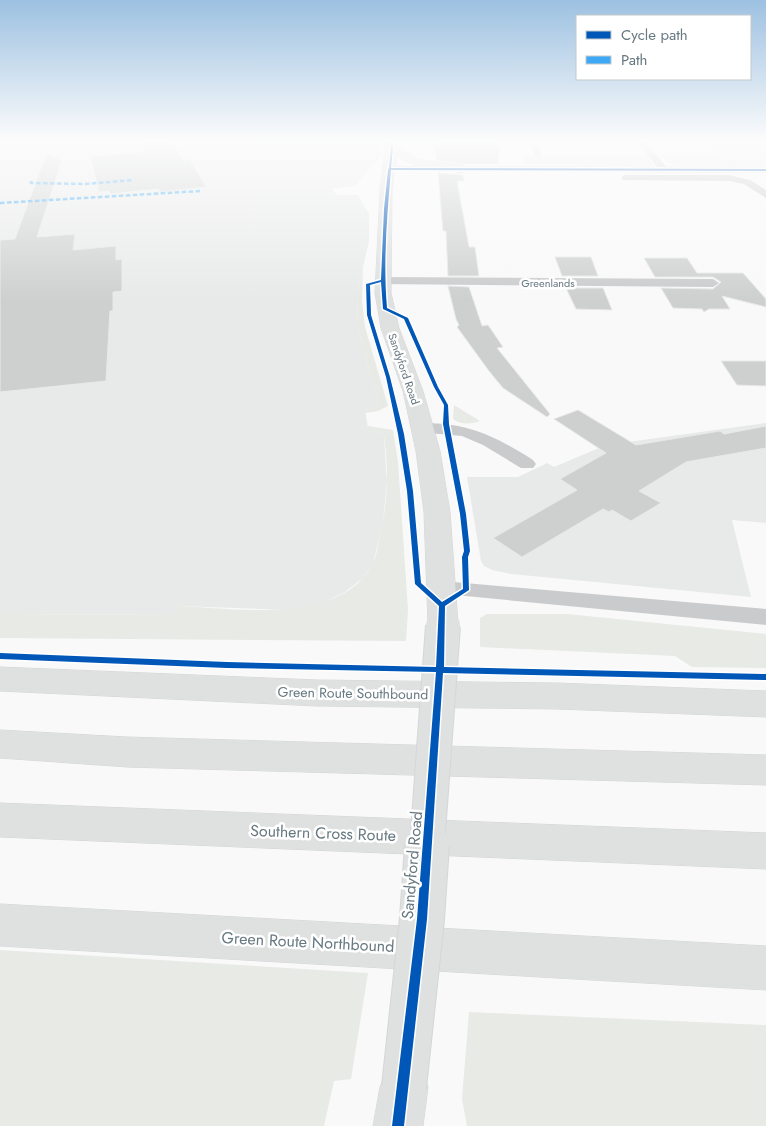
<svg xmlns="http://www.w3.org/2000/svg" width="766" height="1126" viewBox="0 0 766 1126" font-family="Jost,sans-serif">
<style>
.built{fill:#e8eae9}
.green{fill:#e8eae6}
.building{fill:#ced0d0;stroke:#e8e8e8}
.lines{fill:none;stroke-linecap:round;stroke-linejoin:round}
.secondary-casing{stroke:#d5d6d7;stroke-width:1}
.motorway-casing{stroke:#d4d5d5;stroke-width:1}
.minor{fill:#cacbcc;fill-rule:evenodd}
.tertiary{fill:#cacbcc;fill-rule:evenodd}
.secondary{fill:#dfe0e0;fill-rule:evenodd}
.motorway{fill:#dfe0e0;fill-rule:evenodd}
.secondary-bridge-far2-casing{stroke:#d5d6d7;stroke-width:28;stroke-linecap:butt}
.secondary-bridge-far1-casing{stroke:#d5d6d7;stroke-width:36;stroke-linecap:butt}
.secondary-bridge-casing{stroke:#d5d6d7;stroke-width:46;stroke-linecap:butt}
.secondary-bridge-far2{stroke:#dfe0e0;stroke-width:26}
.secondary-bridge-far1{stroke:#dfe0e0;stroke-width:34}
.secondary-bridge{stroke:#dfe0e0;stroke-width:44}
.quiet{stroke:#3fa9f5;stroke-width:2.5;stroke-dasharray:4.5 2.5;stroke-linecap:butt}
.cycleway-casing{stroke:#fff;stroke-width:3}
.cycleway{fill:#0057b8;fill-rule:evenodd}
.labels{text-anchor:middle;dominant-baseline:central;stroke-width:5;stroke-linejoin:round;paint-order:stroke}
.far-street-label{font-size:11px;fill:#667880;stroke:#fff}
.street-label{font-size:14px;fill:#667880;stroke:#fff}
.near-street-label{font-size:16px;fill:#667880;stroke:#fff}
</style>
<rect width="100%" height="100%" fill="#f9f9f9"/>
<g class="built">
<polygon points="0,142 381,142 381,156 355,186 332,189 337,195 358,195 369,214 369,241 357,293 358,328 378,402 373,408 365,410 368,428 369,431 378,432 384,436 387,482 383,522 373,564 363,578 345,592 321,604 290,610 177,606 175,615 0,614"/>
<polygon points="702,142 766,142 766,166 725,166"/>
<polygon points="766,423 766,523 732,520 751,597 511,574 492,570 484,566 481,561 467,477 518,477 547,463 554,467 606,445"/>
</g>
<g class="green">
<polygon points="661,155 714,155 725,166 672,165"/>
<polygon points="528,156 649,156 653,166 524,165 522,159"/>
<polygon points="363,266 362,301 365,327 388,406 378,411 365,413 365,410 373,408 378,402 358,328 357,293"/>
<path d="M454,405L480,421C472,424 460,425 453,419Z"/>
<path d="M368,426L393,430L398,462L408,610L406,641L0,638V614L174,615L177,606C234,608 339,626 372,565C377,557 378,544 380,535C388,503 389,469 384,436L378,432L368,431Z"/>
<polygon points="487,614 567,614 766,634 766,668 692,667 675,656 480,647 480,618"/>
<polygon points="0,950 368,973 351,1079 334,1081 324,1126 0,1126"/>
<polygon points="469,1012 766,1025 766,1126 467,1126 462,1099"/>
</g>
<g class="building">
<polygon points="138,142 171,142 183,160 190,159 206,187 160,192 158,189 110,194 109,191 99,192 90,156 144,152"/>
<polygon points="434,142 500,142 498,164 465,164 436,160"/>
<polygon points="46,154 62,160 37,237 75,234 73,250 116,246 116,260 122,259 122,291 113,292 113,311 110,311 106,381 0,392 0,240 15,239"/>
<polygon points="438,173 463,175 464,181 457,181 469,247 475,247 479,276 448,276 446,231 443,231"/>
<polygon points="555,257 591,257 598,276 562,276"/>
<polygon points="644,258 687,258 697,273 743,273 766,299 766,307 722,296 730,309 709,309 704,312 702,309 673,308 661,288 713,289 721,282 713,277 655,277"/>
<polygon points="448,286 469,287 482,326 488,325 503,347 497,348 550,414 547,417 503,388 489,371 457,327 459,325 456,319"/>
<polygon points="566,288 603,288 612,310 576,309"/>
<polygon points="721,361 766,361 766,386 737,385"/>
<polygon points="578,410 636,445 720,431 724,434 766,426 766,448 686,462 639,491 661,503 631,521 612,510 609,512 603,509 522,557 493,538 577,490 560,479 606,453 554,419"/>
</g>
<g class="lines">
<defs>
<g id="secondary">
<polygon points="386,142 396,142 398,147 418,159 463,165 469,169 463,173 415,166 397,156 392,190 391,293 399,328 423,391 440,451 450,512 458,624 454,632 443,635 432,632 428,624 424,512 416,451 403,391 381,328 375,293 380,190"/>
<polygon points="0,667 317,680 557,683 766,691 766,717 557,709 317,706 0,691"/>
<polygon points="0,904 766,946 766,990 0,946"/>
<polygon points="404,1063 421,1070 428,1087 423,1126 373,1126 380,1087 387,1070"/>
</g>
<g id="motorway">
<polygon points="0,730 127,737 766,755 766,785 127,767 0,758"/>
<polygon points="0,803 766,833 766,869 0,837"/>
</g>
</defs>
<use href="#secondary" class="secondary-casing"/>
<use href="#motorway" class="motorway-casing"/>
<g class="minor">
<polygon points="530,142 538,142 541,156 535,156"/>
<polygon points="638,142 646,142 668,169 666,171 660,171"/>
<polygon points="625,175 729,175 750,180 766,190 766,198 744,184 729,181 622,180 622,176"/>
<polygon points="383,277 713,279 719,283 713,287 379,284 377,281 379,278"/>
<path d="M423,423C469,423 495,436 533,460L536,464L533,468H521L483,445L462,436L417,432L414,428L417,424Z"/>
<polygon points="442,581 766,609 766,625 434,593 431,588 434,583"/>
</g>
<polygon class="tertiary" points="389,166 766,167 766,173 385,171 385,167"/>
<use href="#secondary" class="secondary"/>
<use href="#motorway" class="motorway"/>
<defs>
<polyline id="secondary-bridge-far2" points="443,627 443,624"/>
<polyline id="secondary-bridge-far1" points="427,846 443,626"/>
<polyline id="secondary-bridge" points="404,1087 422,919 427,845"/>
</defs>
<use href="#secondary-bridge-far2" class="secondary-bridge-far2-casing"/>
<use href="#secondary-bridge-far1" class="secondary-bridge-far1-casing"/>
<use href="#secondary-bridge" class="secondary-bridge-casing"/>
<use href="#secondary-bridge-far2" class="secondary-bridge-far2"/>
<use href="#secondary-bridge-far1" class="secondary-bridge-far1"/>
<use href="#secondary-bridge" class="secondary-bridge"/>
<g class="quiet">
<polyline points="31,181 31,183 85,184 133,180"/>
<polyline points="0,203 200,191"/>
</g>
<defs>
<path id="cycleway" d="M390,142H392L393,148L391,168L766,169V171L391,170C387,216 383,262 387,308L408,318L438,387L448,405L449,424L466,514L470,551L468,557L469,590L445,606L444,667L766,674V680L443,673L427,919L404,1126H392L417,919L436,672L227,668L0,659V653L227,662L436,667L439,606L415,584L407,491L398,434L386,377L367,315L366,284L381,280L384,209L388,170V169L389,168L391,148ZM381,282L383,309L404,319L434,387L444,405L443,424L460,514L464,551L462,557L463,589L442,602L421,583L413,491L404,434L390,377L371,315L370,285Z"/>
</defs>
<use href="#cycleway" class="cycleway-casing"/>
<use href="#cycleway" class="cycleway"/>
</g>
<linearGradient id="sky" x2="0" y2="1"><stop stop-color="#9dc1e1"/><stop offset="0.47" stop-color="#fcfcfc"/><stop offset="1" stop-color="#fcfcfc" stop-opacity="0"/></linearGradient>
<rect width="766" height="300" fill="url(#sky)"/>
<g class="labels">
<g class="far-street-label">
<text x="548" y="283">Greenlands</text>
<text transform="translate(404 369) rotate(71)">Sandyford Road</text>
</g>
<g class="street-label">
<text transform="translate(353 693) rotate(1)">Green Route Southbound</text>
</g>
<g class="near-street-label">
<text transform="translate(323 833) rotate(2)">Southern Cross Route</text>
<text transform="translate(412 865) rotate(-85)">Sandyford Road</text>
<text transform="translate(308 942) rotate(3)">Green Route Northbound</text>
</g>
</g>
<rect x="576" y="15" width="175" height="65" fill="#ffffff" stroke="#c2c9cc"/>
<rect x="586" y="31" width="25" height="8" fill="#0057b8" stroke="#c2c9cc"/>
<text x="621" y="40" font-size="15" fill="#667880">Cycle path</text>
<rect x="586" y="56" width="25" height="8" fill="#3fa9f5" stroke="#c2c9cc"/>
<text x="621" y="65" font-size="15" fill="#667880">Path</text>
</svg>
